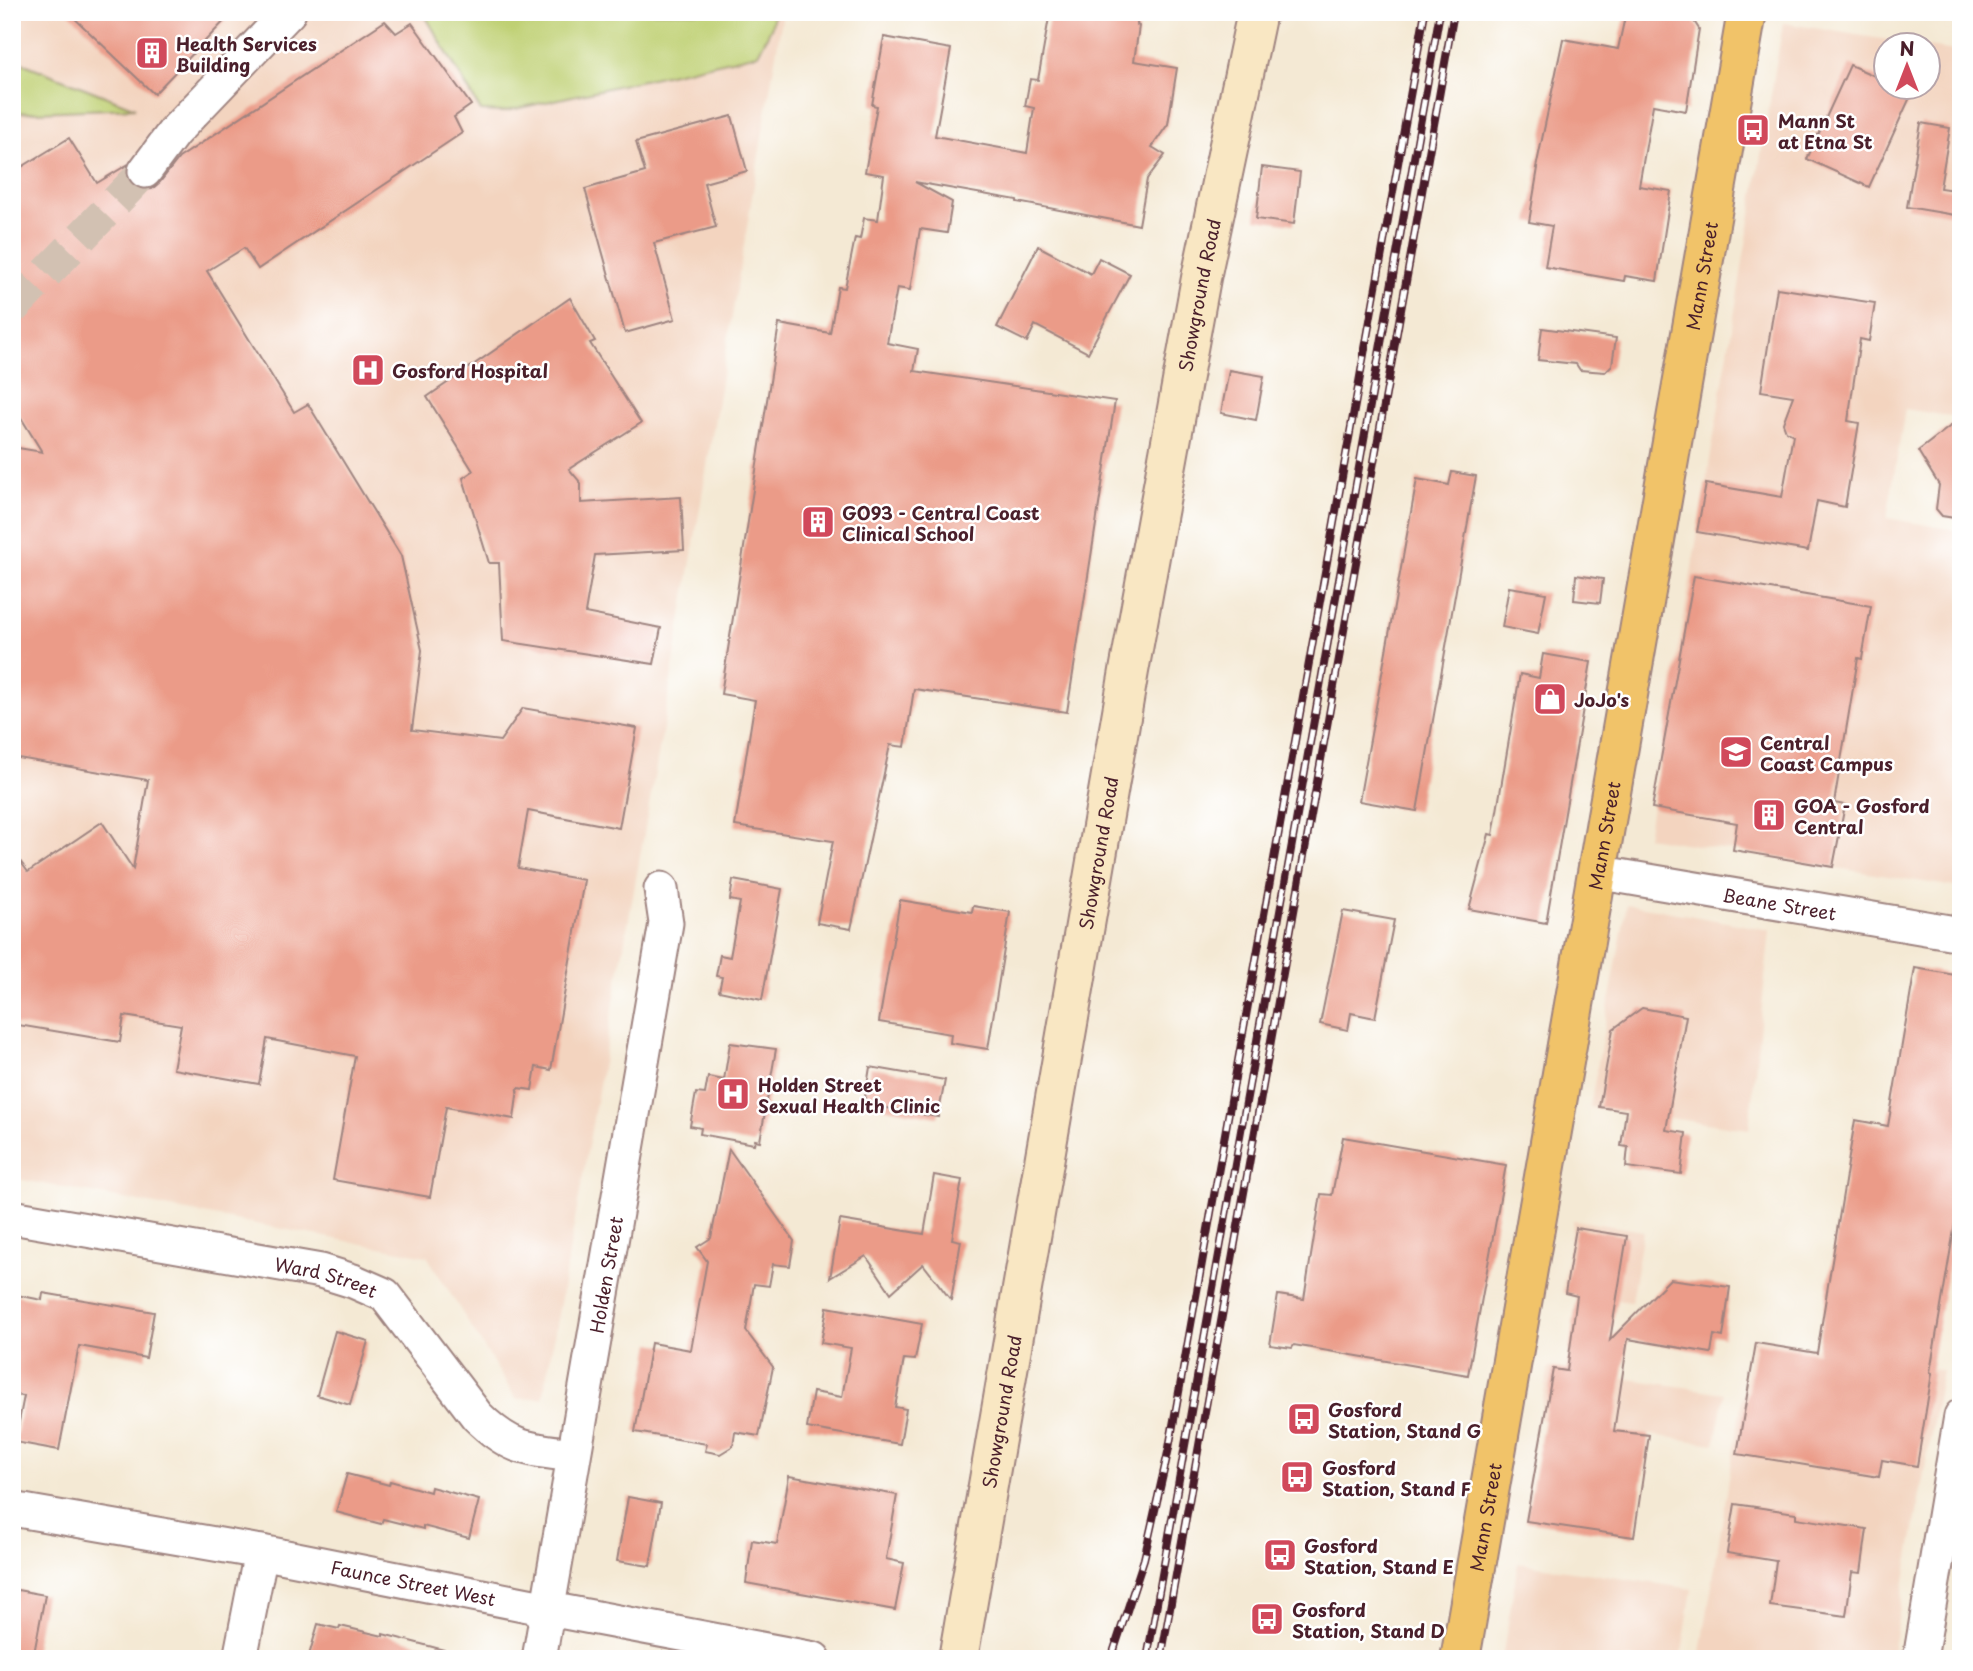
<svg xmlns="http://www.w3.org/2000/svg" width="1973" height="1671" viewBox="0 0 1973 1671" font-family="'Playpen Sans',sans-serif">
<style>
.built{fill:#f3d4bf}
.green{fill:#bfd073;stroke:#84784f;stroke-width:2}
.building{fill:#eb9b88}
.lines{fill:none;stroke-linecap:round;stroke-linejoin:round}
.street-tunnel{stroke:#d2c1b2;stroke-width:33;stroke-dasharray:33 17;stroke-linecap:butt}
.street-casing{stroke:#9f8480;stroke-width:37}
.secondary-casing{stroke:#9f8480;stroke-width:42}
.primary-casing{stroke:#9f8480;stroke-width:42}
.street{stroke:#fff;stroke-width:33}
.secondary{stroke:#f9e7c3;stroke-width:38}
.primary{stroke:#f1c369;stroke-width:38}
.rail-casing{stroke:#4a1f2b;stroke-width:8}
.rail{stroke:#fff;stroke-width:5;stroke-dasharray:16;stroke-linecap:butt}
.labels{text-anchor:middle;dominant-baseline:central;stroke-width:5;stroke-linejoin:round;paint-order:stroke}
.poi-label{font-size:18px;font-weight:bold;fill:#4a1f2b;stroke:#fff;text-anchor:start}
.street-label{font-size:18px;fill:#4a1f2b;stroke:#fff}
</style>
<rect width="100%" height="100%" fill="#fff"/>
<filter id="ink" filterUnits="userSpaceOnUse"><feTurbulence type="fractalNoise" baseFrequency=".0143" numOctaves="2"/><feDisplacementMap in="SourceGraphic" scale="14" xChannelSelector="R" yChannelSelector="G"/><feConvolveMatrix kernelMatrix="1 2 1 2 8 2 1 2 1" color-interpolation-filters="sRGB"/></filter>
<filter id="wash" filterUnits="userSpaceOnUse"><feTurbulence type="fractalNoise" baseFrequency=".00686" numOctaves="4" result="noise"/><feDisplacementMap in="SourceGraphic" scale="28" xChannelSelector="R" yChannelSelector="G"/><feGaussianBlur stdDeviation="1.57" result="paint"/><feColorMatrix in="noise" values="0 0 0 0 0 0 0 0 0 0 0 0 0 0 0 0 0 1.4 0 .05"/><feComposite in="paint" operator="in"/></filter>
<g filter="url(#wash)">
<rect width="100%" height="100%" fill="#f4e9d4"/>
<g class="built">
<polygon points="12,12 783,12 663,728 543,1398 516,1399 427,1256 12,1178"/>
<polygon points="1783,23 1919,45 1885,46 1885,88 1927,88 1928,47 1961,52 1961,418 1905,409 1887,518 1961,531 1961,888 1647,837"/>
<polygon points="1627,904 1770,930 1749,1129 1590,1107"/>
<polygon points="1573,1220 1643,1231 1631,1302 1562,1293"/>
<polygon points="1752,1337 1942,1371 1891,1659 1700,1659"/>
<polygon points="1549,1367 1724,1393 1715,1444 1539,1419"/>
<polygon points="1518,1563 1692,1589 1681,1659 1502,1659"/>
</g>
<g class="green">
<polygon points="423,12 774,12 772,26 758,54 502,112 481,111"/>
<polygon points="12,59 135,108 12,113"/>
</g>
<g id="blocks">
<g class="building">
<polygon points="68,12 233,12 154,94"/>
<polygon points="1050,12 1138,12 1137,25 1139,26 1134,61 1177,68 1168,124 1152,147 1165,155 1147,179 1139,225 1017,202 1017,200 915,182 952,202 947,233 920,229 910,290 897,288 887,343 918,349 914,371 1115,401 1067,712 914,689 905,747 890,745 851,929 817,923 833,841 735,826 755,700 721,694 779,324 830,333 838,287 845,288 855,238 860,239 864,218 878,220 884,175 865,172 877,106 872,105 884,37 951,49 935,136 1027,153 1034,108 1025,106 1030,79 1038,80"/>
<polygon points="1626,12 1688,12 1699,29 1686,111 1653,105 1639,186 1671,191 1657,281 1625,276 1624,281 1545,267 1552,226 1529,222 1538,168 1536,168 1563,39 1618,49"/>
<polygon points="385,21 396,33 412,23 471,105 454,117 462,133 258,269 244,248 207,271 294,412 308,404 401,556 422,650 412,730 500,741 523,708 637,728 619,828 528,811 518,868 584,880 551,1070 536,1067 532,1090 518,1088 514,1119 446,1107 430,1197 333,1180 355,1056 267,1039 259,1084 173,1069 181,1025 124,1016 120,1042 12,1024 12,850 28,872 102,822 133,869 148,780 12,757 12,447 42,452 12,403 12,173 69,138 97,183 127,165 127,178 133,186 142,190 152,189 160,182 179,158"/>
<polygon points="1850,65 1886,81 1886,88 1899,88 1912,93 1869,187 1807,159"/>
<polygon points="732,116 747,171 704,183 716,227 654,243 675,319 625,333 585,189 645,172 636,142"/>
<polygon points="1921,123 1950,128 1940,188 1961,191 1961,216 1907,207"/>
<polygon points="1262,167 1300,172 1294,224 1256,219"/>
<polygon points="1038,246 1091,274 1099,258 1130,274 1088,353 1035,325 1027,342 997,327"/>
<polygon points="1777,288 1875,303 1869,341 1860,339 1848,421 1859,423 1845,507 1817,501 1808,551 1697,532 1706,484 1782,497 1793,435 1786,431 1783,423 1793,396 1761,391"/>
<polygon points="570,298 595,341 590,343 641,423 569,469 581,483 581,503 681,497 684,550 595,555 585,613 661,628 654,664 503,641 499,563 489,563 463,478 473,471 427,397"/>
<polygon points="1542,328 1616,338 1612,365 1605,372 1580,370 1576,364 1538,360"/>
<polygon points="1229,370 1264,376 1256,420 1221,413"/>
<polygon points="1961,418 1961,519 1942,516 1936,509 1939,485 1918,451"/>
<polygon points="1452,472 1476,476 1417,811 1359,801 1417,479 1449,485"/>
<polygon points="1576,575 1603,579 1600,603 1574,600"/>
<polygon points="1694,576 1871,606 1862,659 1858,658 1834,803 1845,805 1833,867 1733,850 1737,823 1652,808"/>
<polygon points="1509,587 1546,593 1538,634 1502,627"/>
<polygon points="1543,654 1591,662 1546,923 1469,909 1489,834 1493,835 1520,674 1539,678"/>
<polygon points="733,880 782,889 762,1000 719,991 722,977 716,976 720,955 730,957 740,902 730,900"/>
<polygon points="900,900 972,912 973,906 1010,912 988,1049 950,1043 951,1034 879,1022"/>
<polygon points="1343,911 1394,920 1375,1018 1351,1013 1348,1030 1320,1024"/>
<polygon points="1915,968 1961,976 1961,1188 1930,1372 1932,1373 1917,1466 1882,1460 1879,1477 1737,1454 1756,1343 1817,1353 1855,1120 1888,1126"/>
<polygon points="1642,1008 1686,1016 1666,1130 1686,1133 1681,1174 1626,1167 1628,1147 1621,1146 1626,1111 1599,1107 1613,1029"/>
<polygon points="730,1043 776,1049 760,1141 755,1140 754,1144 700,1134 701,1128 690,1126 696,1093 705,1094 708,1077 724,1080"/>
<polygon points="870,1067 945,1080 938,1117 864,1104"/>
<polygon points="1343,1137 1506,1165 1468,1375 1294,1345 1292,1348 1270,1345 1278,1295 1304,1299 1321,1194 1332,1195"/>
<polygon points="729,1149 794,1241 790,1266 773,1264 769,1286 754,1284 746,1331 773,1367 759,1436 735,1432 733,1446 720,1454 705,1451 707,1444 635,1432 651,1343 691,1350 707,1261 697,1247 711,1238"/>
<polygon points="934,1175 962,1180 952,1239 961,1241 951,1300 923,1264 891,1293 866,1256 830,1278 840,1220 924,1234"/>
<polygon points="1576,1228 1627,1236 1610,1340 1670,1279 1730,1287 1723,1337 1714,1335 1711,1353 1628,1339 1614,1431 1649,1435 1634,1537 1526,1521 1553,1369 1567,1371 1577,1296 1565,1293"/>
<polygon points="43,1293 154,1312 146,1358 79,1346 59,1450 15,1442 24,1396 12,1395 12,1294 42,1300"/>
<polygon points="827,1307 922,1324 915,1360 904,1359 895,1407 906,1409 900,1444 807,1428 813,1392 842,1397 851,1348 821,1343"/>
<polygon points="335,1331 368,1341 350,1405 317,1395"/>
<polygon points="347,1474 389,1485 390,1481 430,1492 431,1487 479,1500 469,1538 423,1526 423,1529 383,1519 381,1524 336,1512"/>
<polygon points="789,1476 897,1495 886,1559 904,1563 895,1610 746,1583 752,1540 777,1544"/>
<polygon points="628,1497 661,1503 650,1566 617,1561"/>
<polygon points="1735,1504 1796,1513 1796,1518 1867,1529 1861,1573 1852,1572 1846,1616 1770,1606 1776,1561 1727,1553"/>
<polygon points="12,1589 45,1595 33,1659 12,1659"/>
<polygon points="318,1624 339,1629 340,1626 383,1636 383,1634 448,1651 447,1659 308,1659"/>
</g>
</g>
</g>
<g filter="url(#ink)">
<use href="#blocks" fill-opacity="0" stroke="#9f8480" stroke-width="2"/>
<g class="lines">
<polyline class="street-tunnel" points="12,309 145,171"/>
<defs>
<g id="street">
<polyline points="145,171 174,132 289,12"/>
<path id="s1" d="M1596,872L1961,934"/>
<path id="s2" d="M12,1217L321,1271L353,1281L385,1295L477,1416C511,1450 528,1449 573,1455"/>
<path id="s3" d="M12,1509L261,1552L533,1606L814,1659"/>
<polyline points="240,1659 261,1552"/>
<path id="s4" d="M539,1659L666,923L661,889"/>
<polyline points="1920,1659 1961,1416"/>
</g>
<g id="secondary">
<path id="s5" d="M959,1653L1129,671L1201,278L1257,12"/>
</g>
<g id="primary">
<path id="s6" d="M1460,1659L1747,12"/>
</g>
</defs>
<use href="#street" class="street-casing"/>
<use href="#secondary" class="secondary-casing"/>
<use href="#primary" class="primary-casing"/>
<use href="#street" class="street"/>
<use href="#secondary" class="secondary"/>
<use href="#primary" class="primary"/>
<defs>
<g id="rail">
<polyline points="1111,1659 1144,1559 1169,1448 1425,12"/>
<polyline points="1147,1659 1440,12"/>
<polyline points="1161,1659 1454,12"/>
</g>
</defs>
<use href="#rail" class="rail-casing"/>
<use href="#rail" class="rail"/>
</g>
</g>
<defs>
<symbol id="building-square" viewBox="-11 -11 22 22"><rect x="-9" y="-9" width="18" height="18" rx="4" fill="#d1495b" stroke="#fff"/><path d="M-4-6H4V6H1V3H-1V6H-4ZM-2.5-4.3h1.7v1.8h-1.7ZM.8-4.3h1.7v1.8H.8ZM-2.5-1h1.7V.8h-1.7ZM.8-1h1.7V.8H.8Z" fill="#fff"/></symbol>
<symbol id="bus-square" viewBox="-11 -11 22 22"><rect x="-9" y="-9" width="18" height="18" rx="4" fill="#d1495b" stroke="#fff"/><path d="M-5-6H5V4H4V6H2V4H-2V6H-4V4H-5ZM-3.5-4V0h7V-4ZM-3.5 1.2v1.5H-2V1.2ZM2 1.2v1.5H3.5V1.2Z" fill="#fff"/></symbol>
<symbol id="hospital-square" viewBox="-11 -11 22 22"><rect x="-9" y="-9" width="18" height="18" rx="4" fill="#d1495b" stroke="#fff"/><path d="M-5-5h3v3.5h4V-5h3V5h-3V1.5h-4V5h-3Z" fill="#fff"/></symbol>
<symbol id="shop-square" viewBox="-11 -11 22 22"><rect x="-9" y="-9" width="18" height="18" rx="4" fill="#d1495b" stroke="#fff"/><path d="M-5-2.5h2.3a2.7 3.5 0 0 1 5.4 0H5L5.5 6h-11ZM-1.5-2.5h3a1.5 2.3 0 0 0-3 0Z" fill="#fff"/></symbol>
<symbol id="university-square" viewBox="-11 -11 22 22"><rect x="-9" y="-9" width="18" height="18" rx="4" fill="#d1495b" stroke="#fff"/><path d="M0-5L7-2L0 1L-7-2ZM-4 1L0 2.5L4 1V4Q0 6-4 4Z" fill="#fff"/></symbol>
</defs>
<g fill-rule="evenodd">
<use href="#building-square" x="133" y="34" width="38" height="38"/>
<use href="#bus-square" x="1734" y="111" width="38" height="38"/>
<use href="#hospital-square" x="349" y="351" width="38" height="38"/>
<use href="#building-square" x="799" y="503" width="38" height="38"/>
<use href="#shop-square" x="1531" y="680" width="38" height="38"/>
<use href="#university-square" x="1717" y="733" width="38" height="38"/>
<use href="#building-square" x="1750" y="796" width="38" height="38"/>
<use href="#hospital-square" x="714" y="1075" width="38" height="38"/>
<use href="#bus-square" x="1285" y="1400" width="38" height="38"/>
<use href="#bus-square" x="1278" y="1458" width="38" height="38"/>
<use href="#bus-square" x="1261" y="1536" width="38" height="38"/>
<use href="#bus-square" x="1248" y="1600" width="38" height="38"/>
</g>
<g class="labels">
<g class="poi-label">
<text x="176" y="43">Health Services<tspan x="176" dy="21">Building</tspan></text>
<text x="1778" y="120">Mann St<tspan x="1778" dy="21">at Etna St</tspan></text>
<text x="392" y="370">Gosford Hospital</text>
<text x="842" y="512">GO93 - Central Coast<tspan x="842" dy="21">Clinical School</tspan></text>
<text x="1574" y="699">JoJo's</text>
<text x="1760" y="742">Central<tspan x="1760" dy="21">Coast Campus</tspan></text>
<text x="1794" y="805">GOA - Gosford<tspan x="1794" dy="21">Central</tspan></text>
<text x="758" y="1084">Holden Street<tspan x="758" dy="21">Sexual Health Clinic</tspan></text>
<text x="1328" y="1409">Gosford<tspan x="1328" dy="21">Station, Stand G</tspan></text>
<text x="1322" y="1467">Gosford<tspan x="1322" dy="21">Station, Stand F</tspan></text>
<text x="1304" y="1545">Gosford<tspan x="1304" dy="21">Station, Stand E</tspan></text>
<text x="1292" y="1609">Gosford<tspan x="1292" dy="21">Station, Stand D</tspan></text>
</g>
<g class="street-label">
<text stroke="none"><textPath href="#s6" startOffset="1404">Mann Street</textPath></text>
<text stroke="none"><textPath href="#s5" startOffset="1379">Showground Road</textPath></text>
<text stroke="none"><textPath href="#s6" startOffset="836">Mann Street</textPath></text>
<text stroke="none"><textPath href="#s5" startOffset="812">Showground Road</textPath></text>
<text stroke="none"><textPath href="#s1" startOffset="186">Beane Street</textPath></text>
<text stroke="none"><textPath href="#s4" startOffset="390">Holden Street</textPath></text>
<text stroke="none"><textPath href="#s2" startOffset="320">Ward Street</textPath></text>
<text stroke="none"><textPath href="#s5" startOffset="245">Showground Road</textPath></text>
<text stroke="none"><textPath href="#s6" startOffset="144">Mann Street</textPath></text>
<text stroke="none"><textPath href="#s3" startOffset="408">Faunce Street West</textPath></text>
</g>
</g>
<rect width="1973" height="1671" fill="none" stroke="#fff" stroke-width="42"/>
<g transform="translate(1907 66)"><circle r="33" fill="#ffffff" stroke="#b7a5aa" stroke-width="2"/>
<path d="M0-5L12 26L0 18L-12 26Z" fill="#d1495b"/>
<text y="-10" font-size="19" font-weight="bold" text-anchor="middle" fill="#4a1f2b">N</text>
</g>
</svg>
